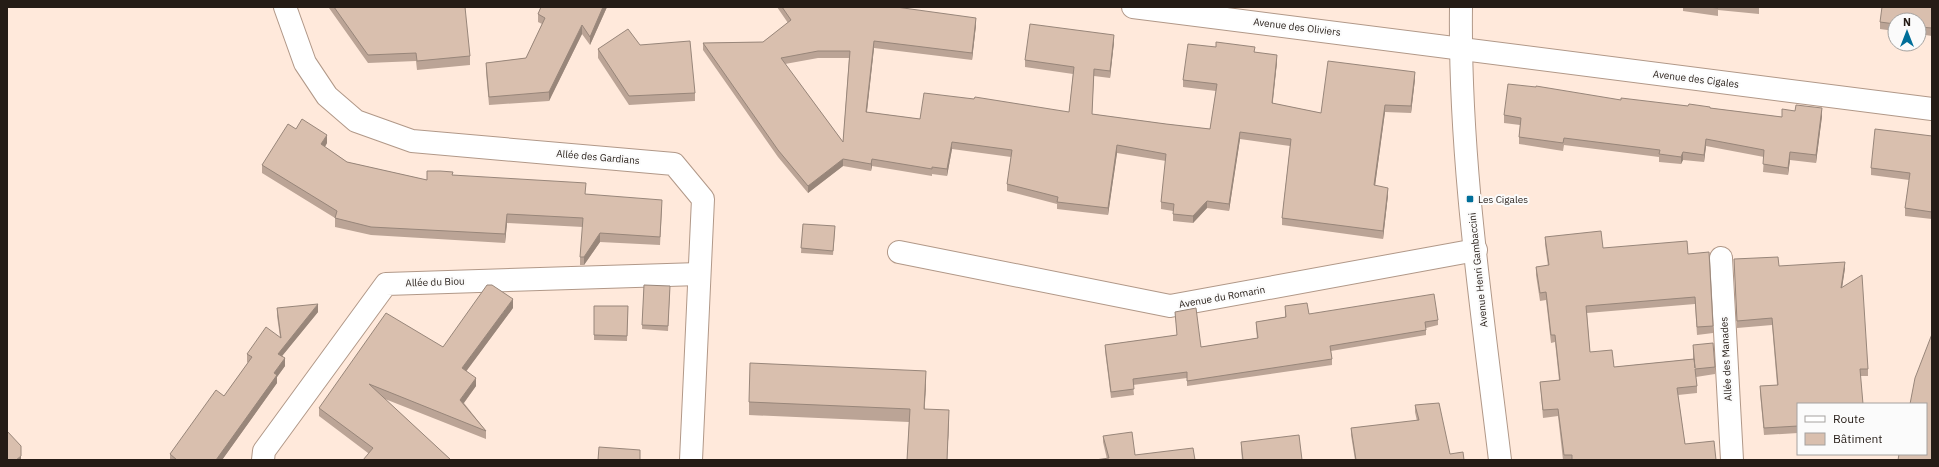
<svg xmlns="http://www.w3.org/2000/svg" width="1939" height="467" viewBox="0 0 1939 467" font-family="'IBM Plex Sans',sans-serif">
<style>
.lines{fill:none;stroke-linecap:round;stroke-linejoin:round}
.street-casing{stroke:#b19888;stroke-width:24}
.street{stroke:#fff;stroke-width:22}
.wall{fill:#bba496;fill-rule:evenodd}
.shaded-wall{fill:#98867a}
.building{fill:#d9bfae;stroke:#98867a;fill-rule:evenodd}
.poi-dot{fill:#006f9a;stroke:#fbfbfb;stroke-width:1.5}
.labels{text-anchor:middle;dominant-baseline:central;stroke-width:4;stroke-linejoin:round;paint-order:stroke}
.street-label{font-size:10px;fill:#251c16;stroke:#fbfbfb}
.poi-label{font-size:10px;fill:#251c16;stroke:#fbfbfb;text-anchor:start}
</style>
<rect width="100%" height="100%" fill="#ffe9db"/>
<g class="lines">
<defs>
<g id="street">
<polyline points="285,7 305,63 327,96 356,121 412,141 674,164 703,199 691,460"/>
<polyline points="1133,7 1932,109"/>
<path d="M1461,7C1459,158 1482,310 1500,460"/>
<polyline points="899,252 1170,306 1476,250"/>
<polyline points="1721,258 1732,460"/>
<polyline points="263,460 264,451 386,284 699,274"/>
</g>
</defs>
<use href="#street" class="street-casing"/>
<use href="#street" class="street"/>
</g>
<g class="wall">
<polygon points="329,7 402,7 470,56 470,65 417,70 416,61 368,63 329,8"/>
<polygon points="541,7 607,7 590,45 582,34 549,101 489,105 486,72 486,63 526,58 542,24 538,22 538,14"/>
<path d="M777,7H896L976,25L972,60L874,48L867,112L920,119L1069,112L1073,74L1025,67V60L1114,42L1110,78L1094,76L1092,114L1166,124L1210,129L1216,91L1183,87V80L1255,52L1277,62L1272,103L1321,113L1415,79L1411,113L1385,112L1375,186L1388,195L1383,239L1282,225V218L1290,146L1240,139L1229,211L1207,208L1193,223L1173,221V211L1161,209V202L1166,161L1117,153L1108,215L1057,209V204L1007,191V184L1011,157L952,149L947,176L932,174V176L872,166L871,171L843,166L808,193L778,157L703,50V43L763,42L788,23ZM818,58H849L843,142L785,64Z"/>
<polygon points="1571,7 1586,7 1586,8"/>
<polygon points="1683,7 1759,7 1759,14 1718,10 1718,16 1683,11"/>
<polygon points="1768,7 1781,7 1781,8"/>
<polygon points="1932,7 1932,36 1919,34 1919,20 1895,20 1895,31 1880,29 1880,22"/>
<polygon points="640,45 695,93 695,101 629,105 598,58 598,49"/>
<polygon points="1621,100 1710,108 1782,117 1822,116 1816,163 1790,160 1788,175 1763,172 1764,157 1706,146 1704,162 1683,160 1681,164 1659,162 1659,157 1564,145 1563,151 1519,144 1519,137 1520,125 1504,123 1504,115"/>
<polygon points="296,129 327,143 325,147 347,162 427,180 452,175 586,194 662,208 660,245 600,242 584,265 580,265 580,257 583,227 507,223 505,243 371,235 335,227 335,218 262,173 262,165"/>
<polygon points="1932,136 1932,219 1905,216 1905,208 1909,180 1871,175 1871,168"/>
<polygon points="803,224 835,231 833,255 801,253"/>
<polygon points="1545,237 1603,248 1688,254 1713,326 1713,333 1697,335 1695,304 1587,313 1590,352 1614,367 1693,359 1693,345 1715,367 1715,374 1696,377 1697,386 1697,393 1678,395 1685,444 1716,460 1563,460 1558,416 1543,418 1540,382 1559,380 1555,342 1551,343 1546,300 1540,301 1536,275 1536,267 1548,266 1545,244"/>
<polygon points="1734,259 1779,266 1845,268 1842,287 1868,369 1868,376 1860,376 1798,404 1798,433 1764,435 1760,393 1760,386 1777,385 1772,325 1737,328"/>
<polygon points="644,285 670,290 668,331 642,329"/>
<polygon points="594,306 628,306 627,341 594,340"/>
<polygon points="1285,306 1309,314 1438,320 1438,325 1426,328 1426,335 1331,351 1332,359 1332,365 1187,386 1187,378 1133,385 1134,395 1111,398 1105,351 1105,345 1177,335 1175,312 1201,347 1257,338 1256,328 1256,322 1285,317"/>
<polygon points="277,308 318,312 282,356 285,366 277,377 277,383 222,460 170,460 170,454 224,396 248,363 247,362 247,354 280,337 277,316"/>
<polygon points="513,308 466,371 476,386 464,403 486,431 486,439 385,399 451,460 368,453 319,416 319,408 443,347"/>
<polygon points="926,384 924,409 949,423 947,460 907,460 909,422 749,415 749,402"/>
<polygon points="1415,405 1450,454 1464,460 1355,460 1351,435 1351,428 1417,421 1415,412"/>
<polygon points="1103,436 1135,455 1107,459 1103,442"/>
<polygon points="1241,442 1302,460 1242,460 1241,448"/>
</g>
<g class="shaded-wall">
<polygon points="603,7 607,7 590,45 590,37"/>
<polygon points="976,18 976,25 972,60 972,53"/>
<polygon points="582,25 582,34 549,101 549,92"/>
<polygon points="1114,35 1114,42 1110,78 1110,71"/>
<polygon points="874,41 874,48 866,119 866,112"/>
<polygon points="1277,55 1277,62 1272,110 1272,103"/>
<polygon points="1415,72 1415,79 1411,113 1411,106"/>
<polygon points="1385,105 1385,112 1374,193 1374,185"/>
<polygon points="1822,108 1822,116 1816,163 1816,155"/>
<polygon points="1240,132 1240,139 1229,211 1229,204"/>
<polygon points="327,135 327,143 321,153 321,144"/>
<polygon points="1706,139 1706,146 1704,162 1704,155"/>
<polygon points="952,142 952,149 947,176 947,169"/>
<polygon points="1117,145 1117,153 1108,215 1108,208"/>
<polygon points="1683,152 1683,160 1681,164 1681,157"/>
<polygon points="1790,152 1790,160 1788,175 1788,168"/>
<polygon points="843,159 843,166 808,193 808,186"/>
<polygon points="872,159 872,166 871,171 871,164"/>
<polygon points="1388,188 1388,195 1383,239 1383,231"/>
<polygon points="1207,201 1207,208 1193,223 1193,216"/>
<polygon points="507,214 507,223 505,243 505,234"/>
<polygon points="600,233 600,242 584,265 584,257"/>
<polygon points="1845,262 1845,268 1841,295 1841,288"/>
<polygon points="513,299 513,308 462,377 462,368"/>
<polygon points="318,304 318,312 278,361 278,354"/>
<polygon points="285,358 285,366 277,377 277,383 222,460 216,460 274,373"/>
<polygon points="926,371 926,384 924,422 924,409"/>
<polygon points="476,378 476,386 460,408 460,400"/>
<polygon points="949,410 949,423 947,460"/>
<polygon points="21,456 21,460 16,460"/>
</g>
<g class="building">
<polygon points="334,7 465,7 470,56 417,61 416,53 368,55"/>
<polygon points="541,7 603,7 590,37 582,25 549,92 489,97 486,63 526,58 545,18 538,14"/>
<path d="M782,7H896L976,18L972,53L874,41L866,112L920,119L924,93L974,99L975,97L1069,112L1074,67L1025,60L1030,24L1114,35L1110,71L1094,69L1092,114L1166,124L1210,129L1217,84L1183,80L1188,44L1216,47V42L1255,47L1254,52L1277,55L1272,103L1321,113L1328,61L1415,72L1411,106L1385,105L1374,185L1388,188L1383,231L1282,218L1291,139L1240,132L1229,204L1207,201L1193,216L1173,214L1174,204L1161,202L1166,154L1117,145L1108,208L1057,202L1058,197L1007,184L1012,150L952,142L947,169L932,167V169L872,159L871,164L843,159L808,186L778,150L703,43L763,42L791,20ZM818,51H850L843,142L781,58Z"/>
<polygon points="1708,7 1718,7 1718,8"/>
<polygon points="1882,7 1932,7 1932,28 1919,27 1919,20 1895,20 1895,24 1880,22"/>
<polygon points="628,29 640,45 690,41 695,93 629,96 598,49"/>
<polygon points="1508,84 1536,87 1536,86 1621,100 1621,98 1688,106 1689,104 1710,107 1710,108 1782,117 1782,109 1795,111 1796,105 1822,108 1816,155 1790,152 1788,168 1763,164 1764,150 1706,139 1704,155 1683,152 1681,157 1659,154 1660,150 1564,138 1563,143 1519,137 1521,118 1504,115"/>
<polygon points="302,119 327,135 321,144 347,162 427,180 427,171 440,171 453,172 452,175 586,183 585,194 662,200 660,237 600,233 584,257 580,257 583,218 507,214 505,234 371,227 335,218 337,211 262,165 288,124 296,129"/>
<polygon points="1875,129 1932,136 1932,212 1905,208 1910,173 1871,168"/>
<polygon points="803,224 835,226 833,251 801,248"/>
<polygon points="1601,231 1603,248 1687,241 1688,254 1709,252 1713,326 1697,327 1695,297 1586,306 1590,352 1612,350 1614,367 1694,359 1695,368 1693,345 1713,343 1715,367 1695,369 1697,386 1677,388 1685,444 1714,441 1716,460 1572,460 1572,455 1564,455 1558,409 1543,410 1540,382 1560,380 1555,335 1551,335 1546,292 1540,293 1536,267 1549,265 1545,237"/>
<polygon points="1778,257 1779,266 1845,262 1841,288 1862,275 1868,369 1860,369 1863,404 1798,404 1798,426 1764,428 1760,386 1778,385 1772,318 1737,321 1734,259"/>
<polygon points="487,285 492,285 513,299 462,368 476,378 460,400 486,431 369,384 451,460 363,460 373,448 319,408 386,313 443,347"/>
<polygon points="644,285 670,286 668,326 642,325"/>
<polygon points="1434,294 1438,320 1425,322 1426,330 1330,346 1332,359 1187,381 1187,372 1133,379 1134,389 1111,392 1105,345 1177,335 1175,312 1196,308 1201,347 1258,338 1256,322 1286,317 1285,306 1307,303 1309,314"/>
<polygon points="318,304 278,354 285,358 274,373 277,375 216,460 177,460 170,454 216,390 224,396 252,357 247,354 266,327 281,338 277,308"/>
<polygon points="594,306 628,306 627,336 594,335"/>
<polygon points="1932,334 1932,460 1898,460 1899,454 1926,454 1926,404 1910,404 1915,378"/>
<polygon points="750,363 926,371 924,409 949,410 947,460 907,460 910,409 749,402"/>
<polygon points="1439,403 1450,454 1463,452 1464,460 1356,460 1351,428 1419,420 1415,405"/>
<polygon points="7,431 21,446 21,456 16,460 7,460"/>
<polygon points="1132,432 1135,455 1193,448 1195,460 1095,460 1109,458 1103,436"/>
<polygon points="1299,435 1302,460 1243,460 1241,442"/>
<polygon points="599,447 640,450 640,460 598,460"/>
</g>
<rect class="poi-dot" x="1466" y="195" width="8" height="8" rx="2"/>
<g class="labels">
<g class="street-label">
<text transform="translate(1297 27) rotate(7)">Avenue des Oliviers</text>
<text transform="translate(1696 79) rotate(7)">Avenue des Cigales</text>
<text transform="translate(598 157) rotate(5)">Allée des Gardians</text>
<text transform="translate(1478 270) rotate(-96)">Avenue Henri Gambaccini</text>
<text transform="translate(435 282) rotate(-2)">Allée du Biou</text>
<text transform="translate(1222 297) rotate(-10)">Avenue du Romarin</text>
<text transform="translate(1726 359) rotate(-93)">Allée des Manades</text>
</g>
<g class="poi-label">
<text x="1478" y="199">Les Cigales</text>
</g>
</g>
<rect width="1939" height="467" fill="none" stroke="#251c16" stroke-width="16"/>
<rect x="1797" y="403" width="130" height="52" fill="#fbfbfb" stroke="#a5a29f"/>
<rect x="1805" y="416" width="20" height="6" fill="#ffffff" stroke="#a5a29f"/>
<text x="1833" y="423" font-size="12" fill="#251c16">Route</text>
<rect x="1805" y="433" width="20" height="12" fill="#d9bfae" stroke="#a5a29f"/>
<text x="1833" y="443" font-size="12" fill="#251c16">Bâtiment</text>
<g transform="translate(1907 32)"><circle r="19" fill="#fbfbfb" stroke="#a5a29f"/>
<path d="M0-3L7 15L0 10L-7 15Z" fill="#006f9a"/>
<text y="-6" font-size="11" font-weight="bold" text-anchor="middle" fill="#251c16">N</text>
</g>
</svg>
